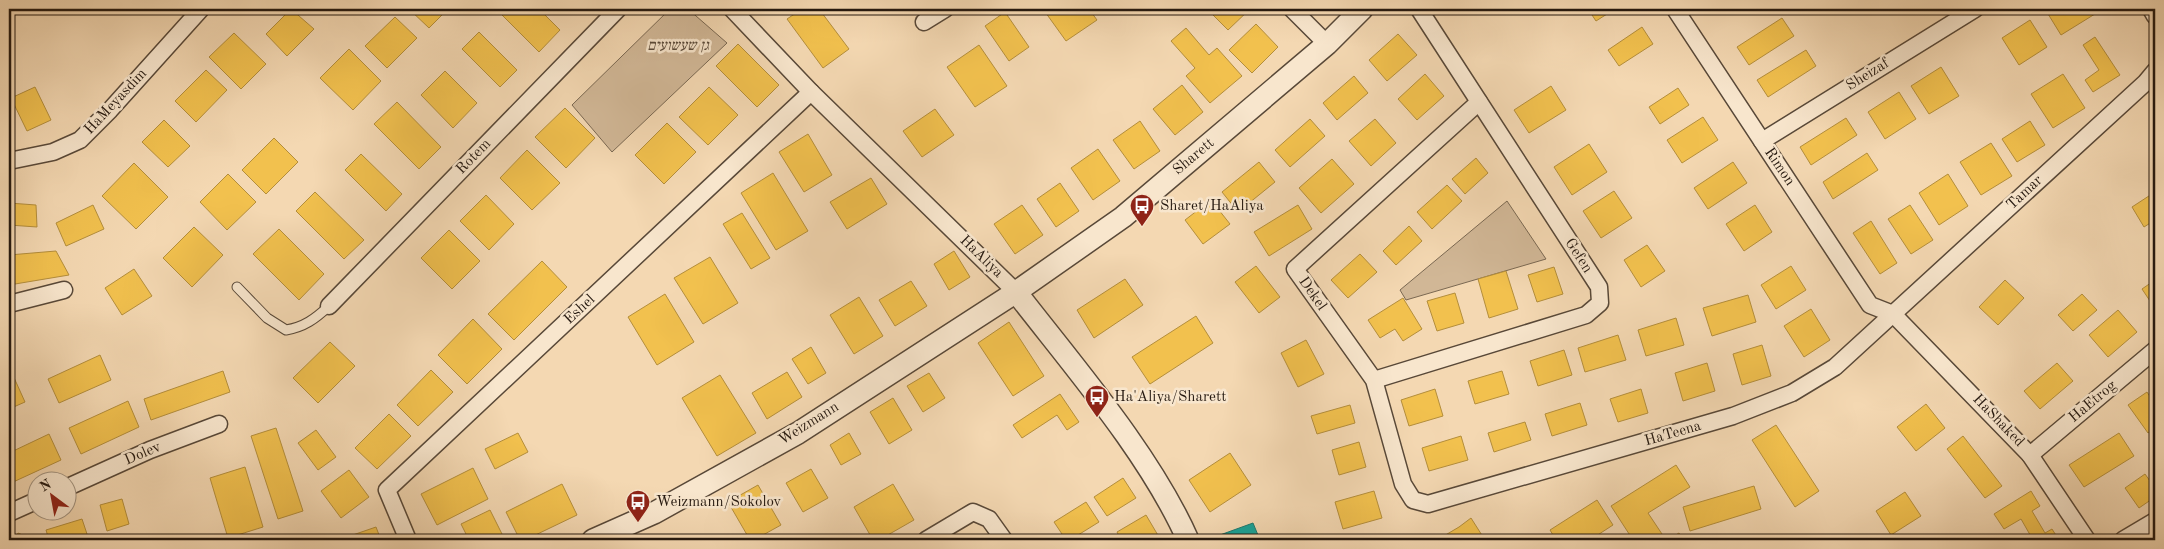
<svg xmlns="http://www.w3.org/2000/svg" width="2164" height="549" viewBox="0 0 2164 549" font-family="'Old Standard TT','Frank Ruhl Libre',serif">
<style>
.green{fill:#d1b796;stroke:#7a6852}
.homes{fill:#f2c14e;stroke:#b48e3b}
.public{fill:#17a398;stroke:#1b796f}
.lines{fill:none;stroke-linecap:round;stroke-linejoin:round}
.service-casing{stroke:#584838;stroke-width:11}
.minor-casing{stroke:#584838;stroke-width:19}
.tertiary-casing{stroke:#584838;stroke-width:24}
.service{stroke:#f8e6cd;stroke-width:9}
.minor{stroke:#f8e6cd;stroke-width:16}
.tertiary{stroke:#f8e6cd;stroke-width:21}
.labels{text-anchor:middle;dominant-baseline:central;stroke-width:5;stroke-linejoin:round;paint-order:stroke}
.park-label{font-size:15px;font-style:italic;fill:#584838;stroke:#f8e6cd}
.street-label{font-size:15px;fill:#24180f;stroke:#f8e6cd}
.poi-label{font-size:15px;fill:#24180f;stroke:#f8e6cd;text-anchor:start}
</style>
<rect width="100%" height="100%" fill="#f4d8b2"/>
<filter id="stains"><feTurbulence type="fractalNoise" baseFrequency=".004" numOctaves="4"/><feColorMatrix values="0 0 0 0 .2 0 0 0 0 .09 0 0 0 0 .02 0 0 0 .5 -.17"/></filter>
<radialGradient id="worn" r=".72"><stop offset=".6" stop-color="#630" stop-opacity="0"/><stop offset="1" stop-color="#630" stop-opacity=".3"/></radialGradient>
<g class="green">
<polygon points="670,9 688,9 727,43 612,152 572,105"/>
<polygon points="1507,201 1546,259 1406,300 1400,290"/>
</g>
<g class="homes">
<polygon points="291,9 314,29 287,56 266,34"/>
<polygon points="409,9 448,9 429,28"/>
<polygon points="498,9 539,9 560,30 539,52 497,10"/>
<polygon points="802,9 819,9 849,49 823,68 787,19"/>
<polygon points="1043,9 1089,9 1097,20 1066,41"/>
<polygon points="1207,9 1250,9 1228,30"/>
<polygon points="1588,9 1615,9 1596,21"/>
<polygon points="2045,9 2103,9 2061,35"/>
<polygon points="1005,12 1029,47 1009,61 985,26"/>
<polygon points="395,17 417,38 387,68 365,46"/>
<polygon points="1782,18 1794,36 1749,65 1737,47"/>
<polygon points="2030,20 2047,47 2019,65 2002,38"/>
<polygon points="1256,24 1278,47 1252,73 1229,50"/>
<polygon points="1642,27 1653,44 1619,66 1608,50"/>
<polygon points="1186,28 1209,55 1217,48 1242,76 1210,103 1186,76 1195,68 1171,41"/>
<polygon points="479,32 517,70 500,87 462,49"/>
<polygon points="234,33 266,64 241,89 209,57"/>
<polygon points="1398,34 1417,55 1387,81 1369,60"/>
<polygon points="2095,37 2120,75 2093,92 2085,80 2099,70 2083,45"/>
<polygon points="738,44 779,85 757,107 716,66"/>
<polygon points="979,45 1007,86 975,107 947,67"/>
<polygon points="349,49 381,81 353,110 320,78"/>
<polygon points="1806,50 1816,66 1768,97 1757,80"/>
<polygon points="1941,67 1959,96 1929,114 1911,86"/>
<polygon points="206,70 227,90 196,122 175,101"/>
<polygon points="445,71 477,103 453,128 421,95"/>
<polygon points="1425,74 1444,96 1417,120 1398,99"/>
<polygon points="2063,74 2085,108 2053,128 2031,94"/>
<polygon points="1354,76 1368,93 1337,120 1323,103"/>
<polygon points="1182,85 1203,112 1175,135 1153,109"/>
<polygon points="1551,86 1566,110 1529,133 1514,110"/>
<polygon points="35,87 51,120 27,131 11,98"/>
<polygon points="709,87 738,115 708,145 679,117"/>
<polygon points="1678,88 1689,105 1660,124 1649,107"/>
<polygon points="1899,92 1916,119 1885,139 1868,112"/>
<polygon points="397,102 441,147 419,169 374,124"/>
<polygon points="565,108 595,138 566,168 535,137"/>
<polygon points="935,109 954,135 922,157 903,131"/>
<polygon points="1703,117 1718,140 1682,163 1667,140"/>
<polygon points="1846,118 1857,135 1811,165 1800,147"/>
<polygon points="1310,119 1325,136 1290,167 1275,150"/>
<polygon points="1375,119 1396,143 1371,166 1349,141"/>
<polygon points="164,120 190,146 168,167 142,142"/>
<polygon points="1140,121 1160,151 1134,169 1113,140"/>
<polygon points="2030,121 2045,145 2017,162 2002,139"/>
<polygon points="667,123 696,152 664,184 635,155"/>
<polygon points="808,134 832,175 804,192 779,152"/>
<polygon points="274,138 298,162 266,194 242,170"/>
<polygon points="1991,143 2012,176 1981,195 1960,162"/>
<polygon points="1589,144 1607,172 1572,195 1554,167"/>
<polygon points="1098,149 1120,181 1093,200 1071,168"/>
<polygon points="527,150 560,183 532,210 500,178"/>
<polygon points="1867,153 1878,170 1833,199 1823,182"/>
<polygon points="361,154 402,194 386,211 345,170"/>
<polygon points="1476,158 1488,173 1465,194 1452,179"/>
<polygon points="1332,159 1354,184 1321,213 1299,188"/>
<polygon points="1259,162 1275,182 1238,212 1222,192"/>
<polygon points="1733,162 1747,183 1708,209 1694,188"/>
<polygon points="134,163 168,197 136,229 102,196"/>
<polygon points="773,173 808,231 776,250 741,193"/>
<polygon points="228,174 256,202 227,230 200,202"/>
<polygon points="1948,174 1968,206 1939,225 1919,193"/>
<polygon points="871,178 887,204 847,229 830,202"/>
<polygon points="1060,183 1079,211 1056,227 1037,199"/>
<polygon points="1447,185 1462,201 1432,229 1417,212"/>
<polygon points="1614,191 1632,218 1601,238 1583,211"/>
<polygon points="315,192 364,240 344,259 296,211"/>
<polygon points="2155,192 2155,220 2144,227 2132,207"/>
<polygon points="486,195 514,224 489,250 460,221"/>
<polygon points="1211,200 1230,224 1203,244 1185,220"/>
<polygon points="9,203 36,205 37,227 9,225"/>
<polygon points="93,205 104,229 66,246 56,223"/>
<polygon points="1022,205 1043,235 1015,254 994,224"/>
<polygon points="1298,205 1312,229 1269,256 1254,232"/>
<polygon points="1755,205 1772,232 1744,251 1726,224"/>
<polygon points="1910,205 1933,240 1911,254 1888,219"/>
<polygon points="742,213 770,258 751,269 723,224"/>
<polygon points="1871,221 1897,263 1880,274 1853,233"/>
<polygon points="1409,226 1422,241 1396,265 1383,251"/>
<polygon points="194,227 223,255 192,287 163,258"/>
<polygon points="279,229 324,274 299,300 253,254"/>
<polygon points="449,230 480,261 452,289 421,258"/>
<polygon points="1647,245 1665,271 1641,287 1624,260"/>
<polygon points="56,251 69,275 9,285 9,255"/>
<polygon points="954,251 970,277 949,290 934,264"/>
<polygon points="1360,254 1377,272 1348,298 1331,280"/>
<polygon points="710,257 738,303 703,324 674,278"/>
<polygon points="542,261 567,287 514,340 488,314"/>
<polygon points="1256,266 1280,297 1259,313 1235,282"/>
<polygon points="1791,266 1806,290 1776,309 1761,285"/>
<polygon points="1554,267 1563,294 1537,302 1528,275"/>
<polygon points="134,269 152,296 122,315 105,288"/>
<polygon points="1506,271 1518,309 1489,318 1478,279"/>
<polygon points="1125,279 1143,305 1094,338 1077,310"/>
<polygon points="2005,280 2024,298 1998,325 1979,307"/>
<polygon points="2155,280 2155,306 2154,307 2142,289"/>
<polygon points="911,281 927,306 895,326 879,300"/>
<polygon points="1455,293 1464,323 1437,331 1427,301"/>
<polygon points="665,294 694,342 657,365 628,317"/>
<polygon points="2082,294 2097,310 2073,331 2058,315"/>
<polygon points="1748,295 1756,322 1712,336 1703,308"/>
<polygon points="859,297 883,336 854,354 830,315"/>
<polygon points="1403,298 1422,329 1403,341 1395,329 1380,338 1368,320"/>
<polygon points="1811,309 1830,340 1804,357 1784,326"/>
<polygon points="2118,310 2137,332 2108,357 2089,335"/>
<polygon points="1196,316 1213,343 1150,384 1132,357"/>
<polygon points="1676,318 1684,345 1646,356 1638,330"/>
<polygon points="473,319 502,349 467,384 438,355"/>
<polygon points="1009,322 1044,376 1013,396 978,343"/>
<polygon points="1618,335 1626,360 1585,372 1578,348"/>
<polygon points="1306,340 1324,374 1298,387 1281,353"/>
<polygon points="330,342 355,366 318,403 293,378"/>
<polygon points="1762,345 1771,376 1742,385 1733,354"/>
<polygon points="811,347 826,373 808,384 792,359"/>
<polygon points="1564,350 1572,375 1538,386 1530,361"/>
<polygon points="100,355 111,380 59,403 48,379"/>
<polygon points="1707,363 1715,391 1683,401 1675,373"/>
<polygon points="2057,363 2073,381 2040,409 2024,391"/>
<polygon points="431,370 453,392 418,426 397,405"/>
<polygon points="11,371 25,402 9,409 9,372"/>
<polygon points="223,371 230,392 151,420 144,399"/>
<polygon points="1502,371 1509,394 1475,404 1468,381"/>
<polygon points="787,372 802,397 767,419 752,393"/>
<polygon points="929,373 945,398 923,412 907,386"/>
<polygon points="720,375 756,433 717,456 682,398"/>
<polygon points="1435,389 1443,416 1409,426 1401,400"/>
<polygon points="1641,389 1648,413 1618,422 1610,399"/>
<polygon points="2147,392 2155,404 2155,428 2148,433 2128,405"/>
<polygon points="1060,394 1079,422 1067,430 1057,415 1022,438 1013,425"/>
<polygon points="893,398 912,430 889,444 870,412"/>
<polygon points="128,401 139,427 81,454 69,428"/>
<polygon points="1580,403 1587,425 1552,436 1545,414"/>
<polygon points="1926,404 1945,428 1916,451 1897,427"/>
<polygon points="1350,405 1355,423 1317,434 1311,416"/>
<polygon points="389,414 411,436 377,469 355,448"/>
<polygon points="1525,422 1531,440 1494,452 1488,433"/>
<polygon points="1776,425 1819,491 1795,507 1752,440"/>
<polygon points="276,428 303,511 278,519 251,436"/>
<polygon points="316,430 336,457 318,470 298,443"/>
<polygon points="518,433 528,452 495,469 485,449"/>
<polygon points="849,433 861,454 841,465 830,445"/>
<polygon points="2119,433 2134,456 2084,487 2069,465"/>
<polygon points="49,434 61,460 11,483 9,479 9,453"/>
<polygon points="1461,436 1468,460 1429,471 1422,448"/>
<polygon points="1963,436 2002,486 1985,498 1947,449"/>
<polygon points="1359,442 1366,467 1339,475 1332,450"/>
<polygon points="1230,453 1251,485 1210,512 1189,480"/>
<polygon points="1676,465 1690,487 1648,513 1666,540 1633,540 1611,506"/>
<polygon points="245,467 263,527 228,538 210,478"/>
<polygon points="473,468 488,499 437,525 421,494"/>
<polygon points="811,469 828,498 803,512 786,483"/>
<polygon points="349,470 369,497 341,518 321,491"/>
<polygon points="2145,474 2155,488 2155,497 2139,508 2125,488"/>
<polygon points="1123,478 1136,498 1107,516 1094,497"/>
<polygon points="562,484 577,515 525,540 520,540 506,512"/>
<polygon points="893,484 914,520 879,540 873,540 854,507"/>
<polygon points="758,485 781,525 754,540 750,540 728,502"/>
<polygon points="1754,486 1761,509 1690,531 1683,507"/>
<polygon points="1374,491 1382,518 1343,529 1335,502"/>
<polygon points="2031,491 2040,506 2032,511 2045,533 2052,529 2059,540 2033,540 2021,519 2004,529 1994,514"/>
<polygon points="1905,492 1921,516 1891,535 1876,511"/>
<polygon points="122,499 129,524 107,531 100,505"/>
<polygon points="1597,500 1613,525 1593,538 1595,540 1556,540 1550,530"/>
<polygon points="1086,502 1099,522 1070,540 1066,540 1054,522"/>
<polygon points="490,510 505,540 469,540 461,524"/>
<polygon points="1146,515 1159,537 1153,540 1121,540 1117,532"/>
<polygon points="1471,518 1485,540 1437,540 1459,527"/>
<polygon points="82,519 89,540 49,540 46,530"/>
<polygon points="376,527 381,540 345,540 344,538"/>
<polygon points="18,533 34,540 14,540"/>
<polygon points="1679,533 1683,540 1667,540"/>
</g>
<polygon class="public" points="1253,523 1260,540 1222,540 1220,535"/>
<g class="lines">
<defs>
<path id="service" d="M237,287L267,318L286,330C304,327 315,319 329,306"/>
<g id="minor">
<polyline points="732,9 811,92 1016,292"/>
<polyline points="1292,9 1327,44"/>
<polyline points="1675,9 1870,305 1893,314 2030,455 2087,540"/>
<polyline points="2151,9 2155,16"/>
<polyline points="924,22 945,9"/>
<polyline points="1479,102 1295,269 1374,380 1403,484 1413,500 1428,504 1733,416 1792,393 1835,367 2145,83 2155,71"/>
<polyline points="1762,141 1975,9"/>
<polyline points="9,161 53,152 80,140 110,110 201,9"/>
<polyline points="9,304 64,290"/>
<polyline points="329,306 618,9"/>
<polyline points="1374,380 1586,315 1600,303 1599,287 1419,9"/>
<polyline points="2030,455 2155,350"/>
<polyline points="68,487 150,450 219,424"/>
<polyline points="9,513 38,500"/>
<polyline points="408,540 387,490 811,92"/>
<polyline points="926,540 973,512 989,519 1004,540"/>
<polyline points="2123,540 2155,521"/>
</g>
<g id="tertiary">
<path d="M1016,292C1074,367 1150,454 1188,540"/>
<polyline points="593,540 654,513 798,433 1016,292 1123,217 1327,44 1362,9"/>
</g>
</defs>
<use href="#service" class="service-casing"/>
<use href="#minor" class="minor-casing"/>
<use href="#tertiary" class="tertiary-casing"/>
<use href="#service" class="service"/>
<use href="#minor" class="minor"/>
<use href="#tertiary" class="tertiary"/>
</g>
<defs>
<symbol id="bus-pin" viewBox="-11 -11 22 30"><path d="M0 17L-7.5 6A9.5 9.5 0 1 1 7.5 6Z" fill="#8f2418" stroke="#f8e6cd"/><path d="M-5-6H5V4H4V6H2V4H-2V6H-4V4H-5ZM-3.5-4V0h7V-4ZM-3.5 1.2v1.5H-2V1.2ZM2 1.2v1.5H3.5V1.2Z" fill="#fff"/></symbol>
</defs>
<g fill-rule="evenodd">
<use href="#bus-pin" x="1128" y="192" width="28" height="38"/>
<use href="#bus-pin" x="1083" y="383" width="28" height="38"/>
<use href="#bus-pin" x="624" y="488" width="28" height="38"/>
</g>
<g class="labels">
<g class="park-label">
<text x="678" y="46">גן שעשועים</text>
</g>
<g class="street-label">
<text transform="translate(1868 75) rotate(-32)">Sheizaf</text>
<text transform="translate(116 102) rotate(-47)">HaMeyasdim</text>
<text transform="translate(474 157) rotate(-46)">Rotem</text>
<text transform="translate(1194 157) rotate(-40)">Sharett</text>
<text transform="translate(1779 167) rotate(56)">Rimon</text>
<text transform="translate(2025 193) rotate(-43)">Tamar</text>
<text transform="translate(1578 256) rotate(57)">Gefen</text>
<text transform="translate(981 257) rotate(44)">HaAliya</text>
<text transform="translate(1312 294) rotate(55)">Dekel</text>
<text transform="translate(580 310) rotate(-43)">Eshel</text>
<text transform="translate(2093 402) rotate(-40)">HaEtrog</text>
<text transform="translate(1998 421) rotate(46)">HaShaked</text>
<text transform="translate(809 424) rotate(-32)">Weizmann</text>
<text transform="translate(1673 434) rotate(-16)">HaTeena</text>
<text transform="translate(143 454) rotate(-23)">Dolev</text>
</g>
<g class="poi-label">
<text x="1160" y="206">Sharet/HaAliya</text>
<text x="1114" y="397">Ha'Aliya/Sharett</text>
<text x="656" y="502">Weizmann/Sokolov</text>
</g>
</g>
<rect width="2164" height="549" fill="none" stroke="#f4d8b2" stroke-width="30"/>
<rect x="10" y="10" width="2144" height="529" fill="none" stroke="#24180f" stroke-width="2.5"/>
<rect x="15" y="15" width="2134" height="519" fill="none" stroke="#24180f"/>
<g transform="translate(52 496) rotate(328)"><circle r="24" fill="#f8e6cd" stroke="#a39481"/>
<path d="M0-4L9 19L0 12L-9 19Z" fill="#8f2418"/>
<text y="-8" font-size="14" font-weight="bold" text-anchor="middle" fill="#24180f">N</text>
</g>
<rect width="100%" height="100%" filter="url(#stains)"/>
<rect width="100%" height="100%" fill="url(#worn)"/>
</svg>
